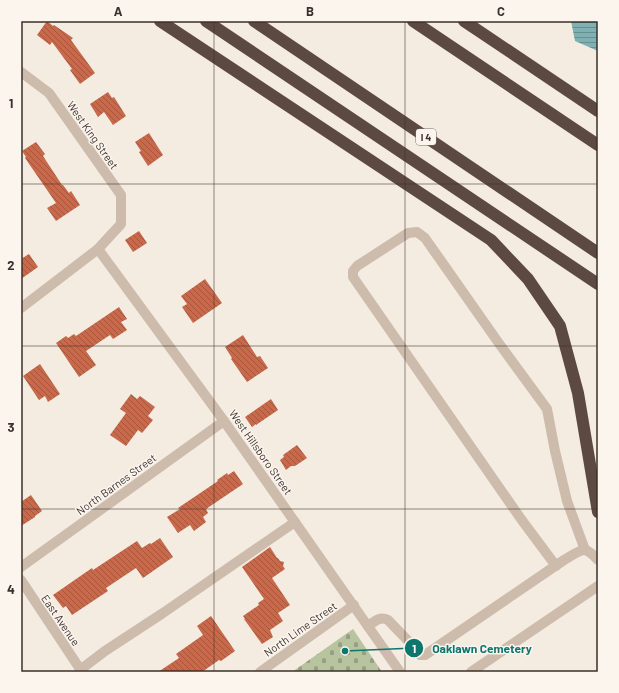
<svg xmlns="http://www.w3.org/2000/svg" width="619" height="693" viewBox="0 0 619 693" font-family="Barlow,sans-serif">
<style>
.cemetery{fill:url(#cemetery-stones)}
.water{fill:url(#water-rules)}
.building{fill:url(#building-back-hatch)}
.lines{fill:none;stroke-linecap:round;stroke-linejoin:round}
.minor{stroke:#cdbbac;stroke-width:10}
.highway{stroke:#5c4a42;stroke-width:12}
.grid{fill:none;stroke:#3b302b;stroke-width:1;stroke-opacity:0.55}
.labels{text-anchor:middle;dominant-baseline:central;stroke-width:3;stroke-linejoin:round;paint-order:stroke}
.shield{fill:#fbf5ee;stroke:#756b66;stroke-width:1}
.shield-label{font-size:10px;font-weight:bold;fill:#3b302b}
.street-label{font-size:11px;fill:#3b302b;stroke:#fbf5ee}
.leader{fill:none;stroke:#0f766e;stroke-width:1.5}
.callout-dot{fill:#0f766e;stroke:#fbf5ee;stroke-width:1.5}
.mark-label{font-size:12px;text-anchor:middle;font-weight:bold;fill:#fff}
.callout-label{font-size:12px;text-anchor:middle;font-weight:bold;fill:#0f766e;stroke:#fbf5ee;stroke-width:3;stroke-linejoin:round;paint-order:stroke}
.neatline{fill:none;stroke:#3b302b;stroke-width:1.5}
.grid-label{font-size:13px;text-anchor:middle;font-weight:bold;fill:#3b302b}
</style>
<defs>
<pattern id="cemetery-stones" width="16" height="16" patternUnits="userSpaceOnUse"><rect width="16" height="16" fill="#b8c4a0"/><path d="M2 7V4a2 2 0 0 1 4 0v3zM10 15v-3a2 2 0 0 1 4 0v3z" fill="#97a083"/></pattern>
<pattern id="water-rules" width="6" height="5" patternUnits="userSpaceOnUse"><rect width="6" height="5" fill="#7fb0b2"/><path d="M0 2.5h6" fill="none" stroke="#699091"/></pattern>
<pattern id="building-back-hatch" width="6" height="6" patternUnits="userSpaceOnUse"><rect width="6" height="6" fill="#c8694b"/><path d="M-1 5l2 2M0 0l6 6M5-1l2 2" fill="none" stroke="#a4573f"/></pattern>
</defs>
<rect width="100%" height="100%" fill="#f4ebe1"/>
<polygon class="cemetery" points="353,629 382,672 292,672"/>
<polygon class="water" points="571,21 598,21 598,51 575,41"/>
<g class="building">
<polygon points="47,21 53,26 54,25 73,38 71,40 95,73 80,84 70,70 72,69 52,42 50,45 37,35"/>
<polygon points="108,92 112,98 114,97 126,116 113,125 104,112 98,117 90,104"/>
<polygon points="149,133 163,155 148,166 139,152 141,151 135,142"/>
<polygon points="36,142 45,154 43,156 62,185 63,185 69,193 71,191 80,205 56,221 47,208 56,203 25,158 26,157 22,151"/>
<polygon points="139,231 147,243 133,252 125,240"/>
<polygon points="29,254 38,267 21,279 21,259"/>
<polygon points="205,279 222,303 193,323 182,307 187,304 181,296"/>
<polygon points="119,307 127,319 121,322 127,330 113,339 110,335 86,351 96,365 79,377 56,343 66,336 68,338 74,334 76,336"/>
<polygon points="243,335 257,357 260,356 268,368 247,382 231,359 232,358 225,347"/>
<polygon points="40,364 60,394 48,402 45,396 39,400 23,376"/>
<polygon points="131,394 137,399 140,396 155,407 148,416 153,420 142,433 138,430 126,446 110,435 126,413 120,409"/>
<polygon points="271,399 278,410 256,425 256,424 252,427 245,417"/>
<polygon points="297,445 307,458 295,466 291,466 286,470 280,460 284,457 283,455"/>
<polygon points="234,471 243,484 206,509 208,513 203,517 206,522 194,531 190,525 178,533 167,517 180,509 178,508 218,481 217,480 227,473 228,475"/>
<polygon points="31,495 42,511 35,516 35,517 21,526 21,502"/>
<polygon points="160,538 173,557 143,578 136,568 106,588 108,591 72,615 66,606 63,608 53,595 92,568 93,570 137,541 142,548 150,543 151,544"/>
<polygon points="270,547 277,558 278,558 280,561 284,562 283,566 285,569 272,578 290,605 278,613 283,621 270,630 273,637 262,644 244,619 245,619 243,616 259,605 258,603 264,599 242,567"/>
<polygon points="211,616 235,651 221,661 219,660 202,672 158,672 179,658 176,654 203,635 197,626"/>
</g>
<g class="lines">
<g class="minor">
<polyline points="21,72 49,93 121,195 121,224 98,249 21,308"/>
<polyline points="98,249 224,421 400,672"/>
<polyline points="556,566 521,519 353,277 353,271 357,266 408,233 417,232 425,238 498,342 547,409 555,451 567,501 585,550"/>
<polyline points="21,567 224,421"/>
<polyline points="21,580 82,672"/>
<path d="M368,626C375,621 380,616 388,620L413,646L420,655H425L564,560C570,557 578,550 585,550C590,551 595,557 598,560"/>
<polyline points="80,670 105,651 163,613 295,522"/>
<polyline points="260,672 354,605"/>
<polyline points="471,672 598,586"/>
</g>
<g class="highway">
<polyline points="160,21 491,240 528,279 560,326 578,393 598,512"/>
<polyline points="206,21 598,284"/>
<polyline points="254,21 598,253"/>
<polyline points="413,21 598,145"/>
<polyline points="464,21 598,111"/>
</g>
</g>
<path class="grid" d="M214,21V672M405,21V672M21,184H598M21,346H598M21,509H598"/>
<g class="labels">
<rect class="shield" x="416" y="129" width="20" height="16" rx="3"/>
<g class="shield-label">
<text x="426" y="137">I 4</text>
</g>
<g class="street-label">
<text transform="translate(93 135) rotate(55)">West King Street</text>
<text transform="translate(261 452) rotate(55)">West Hillsboro Street</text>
<text transform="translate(116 484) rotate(-36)">North Barnes Street</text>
<text transform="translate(61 620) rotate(56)">East Avenue</text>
<text transform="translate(300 629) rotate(-35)">North Lime Street</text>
</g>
</g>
<path class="leader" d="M345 651L414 648"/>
<g class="callout-dot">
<circle cx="345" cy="651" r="4"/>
<circle cx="414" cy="648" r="10"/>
</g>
<g class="mark-label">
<text x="414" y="653">1</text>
</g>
<g class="callout-label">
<text x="482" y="653">Oaklawn Cemetery</text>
</g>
<rect width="619" height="693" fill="none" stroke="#fbf5ee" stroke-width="44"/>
<rect x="22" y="22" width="575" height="649" class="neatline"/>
<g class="grid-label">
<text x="118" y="16">A</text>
<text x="310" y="16">B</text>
<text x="501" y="16">C</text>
<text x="11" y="108">1</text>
<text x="11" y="270">2</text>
<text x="11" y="432">3</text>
<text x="11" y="594">4</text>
</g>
</svg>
